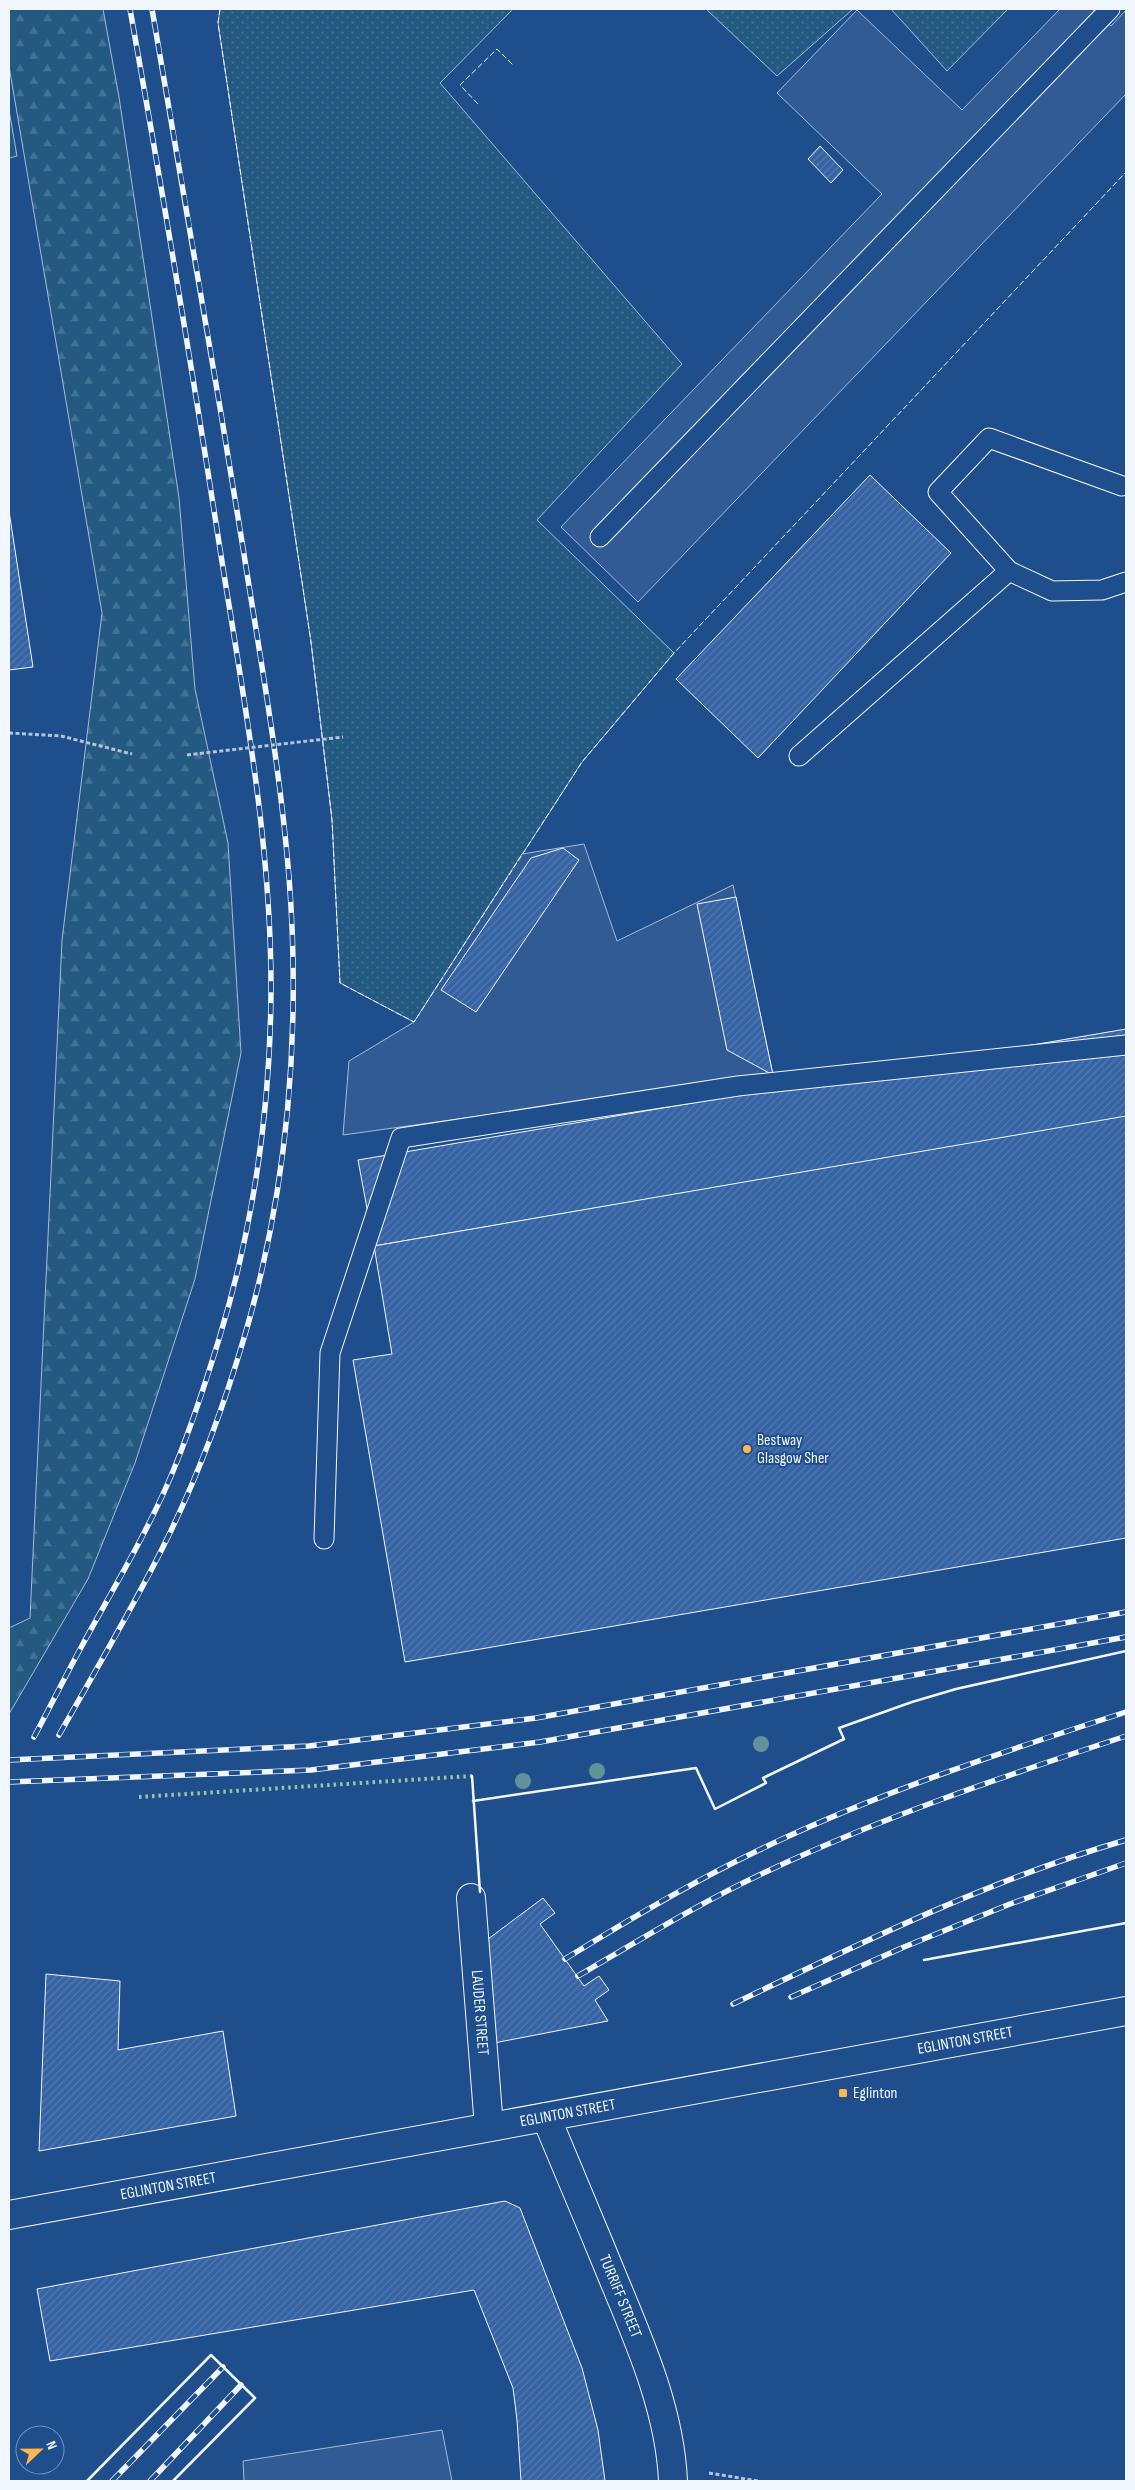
<svg xmlns="http://www.w3.org/2000/svg" width="1135" height="2490" viewBox="0 0 1135 2490" font-family="'Sofia Sans Condensed',sans-serif">
<style>
.grass{fill:url(#grass-dots);stroke:#a8bbd7}
.forest{fill:url(#forest-firs);stroke:#a8bbd7}
.park{fill:url(#park-crowns);stroke:#a8bbd7}
.parking{fill:#305b95;stroke:#a8bbd7}
.building{fill:url(#building-hatch);stroke:#f2f6ff}
.lines{fill:none;stroke-linecap:round;stroke-linejoin:round}
.lane-casing{stroke:#f2f6ff;stroke-width:21}
.street-casing{stroke:#f2f6ff;stroke-width:30}
.primary-casing{stroke:#f2f6ff;stroke-width:30}
.path{stroke:#b3c4dc;stroke-width:3;stroke-dasharray:4 2.5;stroke-linecap:butt}
.lane{stroke:#1f4e8c;stroke-width:19}
.street{stroke:#1f4e8c;stroke-width:28}
.primary{stroke:#1f4e8c;stroke-width:28}
.rail-casing{stroke:#f2f6ff;stroke-width:5.5}
.rail{stroke:#1f4e8c;stroke-width:4;stroke-dasharray:11;stroke-linecap:butt}
.path-bridge{stroke:#b3c4dc;stroke-width:3;stroke-dasharray:4 2.5;stroke-linecap:butt}
.hedge{stroke:#97c8a6;stroke-width:4;stroke-dasharray:2.5 4;stroke-linecap:butt}
.fence{stroke:#f2f6ff;stroke-width:1;stroke-dasharray:6 2.5;stroke-linecap:butt}
.wall{stroke:#f2f6ff;stroke-width:2.5}
.tree{fill:#61919a}
.poi-dot{fill:#ffb74d;stroke:#1f4e8c;stroke-width:2}
.labels{text-anchor:middle;dominant-baseline:central;stroke-width:4;stroke-linejoin:round;paint-order:stroke}
.poi-label{font-size:16px;fill:#f2f6ff;stroke:#1f4e8c;text-anchor:start}
.street-label{font-size:16px;fill:#f2f6ff;stroke:#1f4e8c}
</style>
<defs>
<pattern id="grass-dots" width="8" height="8" patternUnits="userSpaceOnUse" patternTransform="scale(1.25)"><rect width="8" height="8" fill="#245a82"/><path d="M2 2h.1M6 6h.1" fill="none" stroke="#447295" stroke-width="1.8" stroke-linecap="round"/></pattern>
<pattern id="forest-firs" width="22" height="20" patternUnits="userSpaceOnUse" patternTransform="scale(1.25)"><rect width="22" height="20" fill="#245a82"/><path d="M5 1l3.5 6h-7zM16 11l3.5 6h-7z" fill="#447295"/></pattern>
<pattern id="park-crowns" width="20" height="18" patternUnits="userSpaceOnUse" patternTransform="scale(1.25)"><rect width="20" height="18" fill="#245a82"/><path d="M2 6a3 3 0 1 1 6 0M12 15a3 3 0 1 1 6 0" fill="none" stroke="#447295"/></pattern>
<pattern id="building-hatch" width="6" height="6" patternUnits="userSpaceOnUse" patternTransform="scale(1.25)"><rect width="6" height="6" fill="#3563a3"/><path d="M-1 1l2-2M0 6l6-6M5 7l2-2" fill="none" stroke="#537ab1"/></pattern>
</defs>
<rect width="100%" height="100%" fill="#1f4e8c"/>
<g class="grass">
<polygon points="220,9 513,9 440,83 682,364 537,520 674,653 582,762 414,1022 340,983 332,820 311,642 218,23"/>
<polygon points="706,9 853,9 777,76"/>
<polygon points="891,9 1008,9 947,71"/>
</g>
<polygon class="forest" points="9,9 103,9 119,97 179,498 195,689 228,843 241,1053 195,1279 135,1463 88,1579 9,1714 9,1628 30,1618 62,940 102,613 9,66"/>
<polygon class="park" points="9,110 17,156 9,158"/>
<g class="parking">
<polygon points="1060,9 1092,9 1111,26 1126,10 1126,94 638,602 561,527 882,194 777,93 857,10 962,110"/>
<polygon points="584,844 617,941 733,885 773,1075 343,1135 349,1061 414,1022 522,854"/>
<polygon points="442,2430 452,2481 244,2481 243,2461"/>
</g>
<g class="building">
<polygon points="820,146 843,170 831,183 808,159"/>
<polygon points="870,475 951,553 758,758 676,679"/>
<polygon points="9,511 33,667 9,670"/>
<polygon points="563,848 579,860 476,1012 441,990 531,858"/>
<polygon points="736,897 773,1075 727,1050 697,904"/>
<polygon points="1126,1029 1126,1117 374,1246 358,1160"/>
<polygon points="1126,1116 1126,1538 405,1662 353,1360 392,1354 374,1246"/>
<polygon points="543,1898 555,1913 540,1924 584,1986 599,1976 609,1990 595,2000 608,2021 494,2043 484,1942"/>
<polygon points="46,1974 120,1981 118,2050 223,2031 236,2116 39,2151"/>
<polygon points="505,2201 520,2208 582,2368 598,2430 605,2481 521,2481 517,2420 513,2388 474,2290 50,2361 37,2289"/>
</g>
<g class="lines">
<defs>
<g id="lane">
<polyline points="1122,486 989,438 938,492 1009,571 1052,591 1102,590 1126,582"/>
<polyline points="600,537 1110,9"/>
<polyline points="799,756 1009,571"/>
<polyline points="324,1539 330,1353 401,1138 738,1086 1126,1045"/>
</g>
<g id="street">
<path id="s1" d="M471,1898L489,2127"/>
<path id="s2" d="M546,2117C568,2170 591,2224 613,2278C640,2343 670,2411 673,2481"/>
</g>
<g id="primary">
<path id="s3" d="M9,2215L1126,2011"/>
</g>
</defs>
<use href="#lane" class="lane-casing"/>
<use href="#street" class="street-casing"/>
<use href="#primary" class="primary-casing"/>
<g class="path">
<polyline points="9,733 61,736 132,754"/>
<polyline points="709,2473 758,2481"/>
</g>
<use href="#lane" class="lane"/>
<use href="#street" class="street"/>
<use href="#primary" class="primary"/>
<defs>
<g id="rail">
<path d="M59,1735C94,1673 131,1611 163,1547C196,1481 223,1409 244,1338C288,1190 301,1031 289,877C280,766 260,657 243,548C214,368 183,188 152,9"/>
<path d="M34,1737C51,1705 67,1673 84,1642C113,1589 144,1538 168,1483C188,1437 204,1388 219,1339C253,1228 270,1110 271,994C272,845 243,696 220,549C192,368 162,189 130,9"/>
<polyline points="9,1760 309,1746 536,1718 1126,1612"/>
<polyline points="9,1782 311,1770 540,1742 1126,1637"/>
<path d="M565,1959C628,1920 692,1882 759,1850C877,1793 1002,1752 1126,1712"/>
<path d="M578,1976C641,1939 703,1901 770,1870C885,1816 1005,1776 1126,1736"/>
<polyline points="791,1997 904,1947 1010,1904 1126,1863"/>
<path d="M733,2004C861,1943 989,1880 1126,1840"/>
<polyline points="112,2481 223,2367"/>
<polyline points="150,2481 241,2385"/>
</g>
</defs>
<use href="#rail" class="rail-casing"/>
<use href="#rail" class="rail"/>
<polyline class="path-bridge" points="187,755 343,737"/>
<polyline class="hedge" points="139,1797 472,1776"/>
<g class="fence">
<polyline points="220,9 218,23 311,642 332,820 340,983 414,1022 582,762 674,653 1126,172"/>
<polyline points="478,104 460,85 497,49 514,66"/>
</g>
<g class="wall">
<polyline points="472,1776 480,1892"/>
<polyline points="473,1801 696,1768 715,1809 766,1783 763,1778 844,1739 839,1728 912,1702 956,1689 1126,1651"/>
<polyline points="924,1960 1126,1923"/>
<polyline points="87,2481 211,2355 255,2398 173,2481"/>
</g>
</g>
<g class="tree">
<circle cx="761" cy="1744" r="8"/>
<circle cx="597" cy="1771" r="8"/>
<circle cx="523" cy="1781" r="8"/>
</g>
<g class="poi-dot">
<circle cx="747" cy="1449" r="5"/>
<rect x="838" y="2088" width="10" height="10" rx="2.5"/>
</g>
<g class="labels">
<g class="poi-label">
<text x="757" y="1440">Bestway<tspan x="757" dy="18">Glasgow Sher</tspan></text>
<text x="853" y="2093">Eglinton</text>
</g>
<g class="street-label">
<text stroke="none"><textPath href="#s1" startOffset="115">LAUDER STREET</textPath></text>
<text stroke="none"><textPath href="#s3" startOffset="972">EGLINTON STREET</textPath></text>
<text stroke="none"><textPath href="#s3" startOffset="568">EGLINTON STREET</textPath></text>
<text stroke="none"><textPath href="#s3" startOffset="162">EGLINTON STREET</textPath></text>
<text stroke="none"><textPath href="#s2" startOffset="194">TURRIFF STREET</textPath></text>
</g>
</g>
<rect width="1135" height="2490" fill="none" stroke="#f2f6ff" stroke-width="20"/>
<g transform="translate(40 2450) rotate(68)"><circle r="24" fill="#1f4e8c" stroke="#7391ba"/>
<path d="M0-4L9 19L0 12L-9 19Z" fill="#ffb74d"/>
<text y="-8" font-size="14" font-weight="bold" text-anchor="middle" fill="#f2f6ff">N</text>
</g>
</svg>
